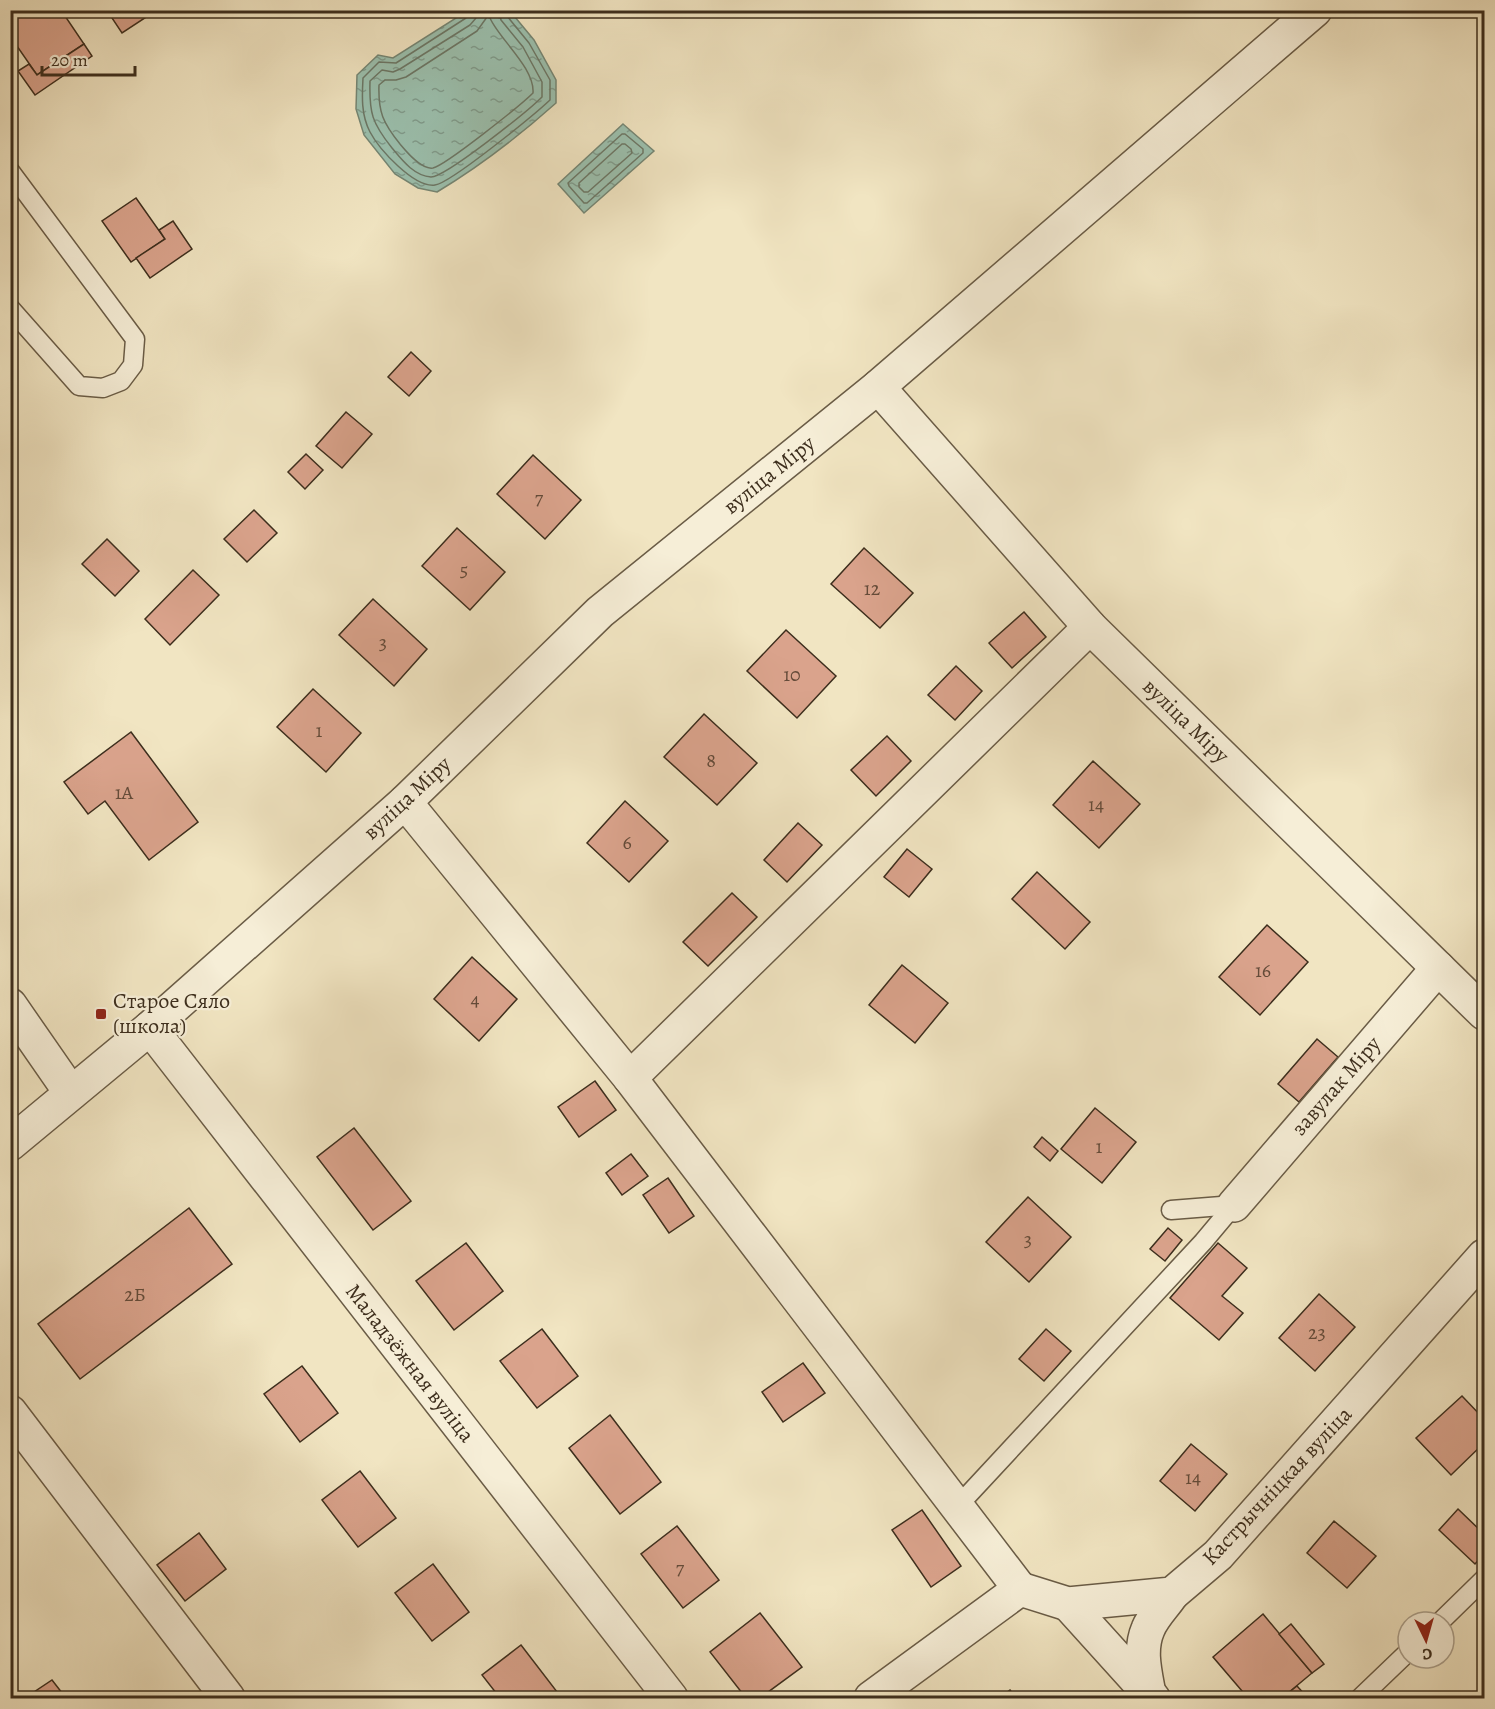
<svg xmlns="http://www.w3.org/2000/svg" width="1495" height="1709" viewBox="0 0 1495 1709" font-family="Alegreya,serif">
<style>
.water{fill:url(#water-ripples);stroke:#758674;stroke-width:1.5}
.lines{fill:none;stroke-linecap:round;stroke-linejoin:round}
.shore{stroke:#6c7766;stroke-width:1.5}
.building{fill:#daa38c;stroke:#3d2e1d;stroke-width:1.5}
.service-casing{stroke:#6a5c46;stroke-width:21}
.minor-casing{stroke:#6a5c46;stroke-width:36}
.tertiary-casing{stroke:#6a5c46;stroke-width:36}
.service{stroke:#f6eed7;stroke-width:18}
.minor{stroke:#f6eed7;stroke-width:33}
.tertiary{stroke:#f6eed7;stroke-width:33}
.poi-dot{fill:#8f2418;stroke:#f6eed7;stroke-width:2}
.labels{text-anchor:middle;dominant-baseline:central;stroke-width:4.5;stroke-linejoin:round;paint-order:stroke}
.number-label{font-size:20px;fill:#644b39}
.street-label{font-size:22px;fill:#3d2e1d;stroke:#f6eed7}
.poi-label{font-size:22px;fill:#3d2e1d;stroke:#f6eed7;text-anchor:start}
</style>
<defs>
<pattern id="water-ripples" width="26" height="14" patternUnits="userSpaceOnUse" patternTransform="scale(1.5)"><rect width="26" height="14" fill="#9bc0ae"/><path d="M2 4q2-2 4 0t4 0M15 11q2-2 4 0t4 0" fill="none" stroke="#809c8d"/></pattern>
</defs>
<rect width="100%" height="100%" fill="#f1e5c2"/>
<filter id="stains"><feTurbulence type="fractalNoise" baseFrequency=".00333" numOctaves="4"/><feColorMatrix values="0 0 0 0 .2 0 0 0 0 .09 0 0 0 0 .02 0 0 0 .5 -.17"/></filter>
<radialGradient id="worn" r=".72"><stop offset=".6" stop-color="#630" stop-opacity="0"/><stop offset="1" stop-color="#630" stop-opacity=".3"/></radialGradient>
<g class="water">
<path d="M467,11H510L534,40L556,80V103C519,136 479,167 437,192L418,188L395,174L364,135L356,109L357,75L378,55L393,58Z"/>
<polygon points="623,124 654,151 584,213 558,184"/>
</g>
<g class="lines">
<g class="shore">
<path d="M469,10L466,18L396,63L379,62L363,78C362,96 361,115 370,132C379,149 414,188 435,185C451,183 535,114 550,100V80L529,43L507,16L506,10"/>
<path d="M477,10L476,18L470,25L400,69L393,72L382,70L370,81C369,113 372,123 392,148C402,160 414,176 431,177C446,177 529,110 542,97V82L523,47L501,20L499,10"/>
<path d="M487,17L490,18C499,39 535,68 533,93C521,105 446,165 433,168C421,170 406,151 400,144C383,123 378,112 379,85L385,80H396L406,77L477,31Z"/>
<polygon points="622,134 625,134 643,149 643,153 587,203 584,203 569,186 568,183"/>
<polygon points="622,144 625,144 631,149 632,153 588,192 584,192 579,187 579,183"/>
</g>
</g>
<g class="building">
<polygon points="20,10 61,10 84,44 37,75 10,36 10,17"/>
<polygon points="117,10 157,10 122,33 110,15"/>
<polygon points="84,44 92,56 35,95 18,71 29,64 37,75"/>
<polygon points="136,198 165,239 131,262 102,221"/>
<polygon points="173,221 192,249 150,278 136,258 165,239 159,230"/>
<polygon points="411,352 431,371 409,396 388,377"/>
<polygon points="346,412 372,434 342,468 316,446"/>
<polygon points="306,454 323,470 305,489 288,472"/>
<polygon points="533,455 581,500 545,539 497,494"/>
<polygon points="254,510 277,533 247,562 224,539"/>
<polygon points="457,528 505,572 470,610 422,566"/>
<polygon points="107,539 139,571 115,596 82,564"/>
<polygon points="864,548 913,593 880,628 831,584"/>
<polygon points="193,570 219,595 170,645 145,619"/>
<polygon points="373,599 427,649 394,686 339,635"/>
<polygon points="1024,612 1046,637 1012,668 989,643"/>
<polygon points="786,630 836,676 797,718 747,671"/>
<polygon points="956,666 982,691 955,720 928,695"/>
<polygon points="313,689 361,733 326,772 277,727"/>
<polygon points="704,714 757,763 717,805 664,757"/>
<polygon points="131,732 198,822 149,860 105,801 88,814 64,782"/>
<polygon points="887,736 911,761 876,796 851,770"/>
<polygon points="1093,761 1140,804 1099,848 1053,805"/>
<polygon points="625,801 668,841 629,882 587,843"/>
<polygon points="798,823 822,845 787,882 764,860"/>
<polygon points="907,849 932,869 909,897 884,877"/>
<polygon points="1037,872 1090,922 1065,949 1012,899"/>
<polygon points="732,893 757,917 708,966 683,942"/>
<polygon points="1267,925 1308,962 1260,1015 1219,977"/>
<polygon points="472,957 517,999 479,1041 434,999"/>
<polygon points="902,965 948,1003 915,1043 869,1005"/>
<polygon points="1317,1039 1338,1057 1299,1102 1278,1084"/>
<polygon points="595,1081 616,1110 579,1137 558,1107"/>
<polygon points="1095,1108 1136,1142 1102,1183 1061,1149"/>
<polygon points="354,1128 411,1201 373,1230 317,1157"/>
<polygon points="1042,1137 1058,1151 1050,1161 1034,1147"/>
<polygon points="631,1154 648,1176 622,1195 606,1173"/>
<polygon points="668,1178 694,1216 669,1233 643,1195"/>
<polygon points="1028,1197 1071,1237 1029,1282 986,1242"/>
<polygon points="189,1208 232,1264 80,1379 38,1324"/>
<polygon points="1168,1228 1182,1240 1165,1261 1150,1249"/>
<polygon points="466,1243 503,1291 454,1330 416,1281"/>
<polygon points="1218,1243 1247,1268 1222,1296 1243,1313 1219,1340 1170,1298"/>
<polygon points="1319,1294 1355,1327 1315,1371 1279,1338"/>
<polygon points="542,1329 578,1376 537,1408 500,1361"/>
<polygon points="1046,1329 1071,1351 1044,1381 1019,1359"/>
<polygon points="803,1363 825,1393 783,1422 762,1392"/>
<polygon points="302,1366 338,1413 300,1442 264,1394"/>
<polygon points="1462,1396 1484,1419 1484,1443 1451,1475 1416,1438"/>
<polygon points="610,1415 661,1482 620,1514 569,1448"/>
<polygon points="1191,1444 1227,1474 1195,1511 1160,1481"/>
<polygon points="360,1471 396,1518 358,1547 322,1500"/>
<polygon points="1458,1509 1484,1534 1484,1554 1475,1564 1439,1530"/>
<polygon points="922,1510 961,1566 931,1587 892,1530"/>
<polygon points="1334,1521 1376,1556 1347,1588 1307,1553"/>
<polygon points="677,1526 719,1580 683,1608 641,1554"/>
<polygon points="199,1533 226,1569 185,1601 157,1565"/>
<polygon points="433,1564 469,1612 432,1641 395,1593"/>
<polygon points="760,1613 802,1667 760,1698 746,1698 710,1652"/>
<polygon points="1263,1614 1312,1673 1282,1698 1248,1698 1213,1657"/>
<polygon points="1291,1624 1324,1664 1312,1673 1279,1634"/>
<polygon points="521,1645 561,1697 558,1698 500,1698 482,1675"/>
<polygon points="52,1680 66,1698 25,1698"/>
<polygon points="1297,1686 1308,1698 1282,1698"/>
<polygon points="1010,1690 1016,1698 999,1698"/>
</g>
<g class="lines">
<defs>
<g id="service">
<polyline points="10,171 135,339 133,365 121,381 103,388 79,386 10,308"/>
<polyline points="1171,1210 1234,1205"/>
<polyline points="956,1508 1203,1242 1234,1205"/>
<polyline points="1440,1622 1484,1579"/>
<polyline points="1360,1698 1408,1652"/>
</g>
<g id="minor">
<polyline points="405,802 630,1078 1020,1589"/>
<polyline points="10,1005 71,1093"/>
<polyline points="150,1028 671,1698"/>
<polyline points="630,1078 1090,627"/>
<polyline points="1234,1205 1438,968"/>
<polyline points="10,1412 228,1698"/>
<polyline points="1020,1589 1068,1604 1172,1594 1218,1555 1484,1256"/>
<polyline points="1068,1604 1153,1698"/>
<path d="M1149,1694C1145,1672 1139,1650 1148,1629C1153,1616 1165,1605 1172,1594"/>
<polyline points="871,1698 1020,1589"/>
</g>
<g id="tertiary">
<polyline points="878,387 1090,627 1484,1013"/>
<polyline points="10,1144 150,1028 405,802 600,612 878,387 1315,10"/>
</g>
</defs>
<use href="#service" class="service-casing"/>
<use href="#minor" class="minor-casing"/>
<use href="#tertiary" class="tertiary-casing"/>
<use href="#service" class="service"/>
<use href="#minor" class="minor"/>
<use href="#tertiary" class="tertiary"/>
</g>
<rect class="poi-dot" x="95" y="1008" width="12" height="12" rx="3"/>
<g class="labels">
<g class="number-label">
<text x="539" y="497">7</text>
<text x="464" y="569">5</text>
<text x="872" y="588">12</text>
<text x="383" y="642">3</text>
<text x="792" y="674">10</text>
<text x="319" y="730">1</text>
<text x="711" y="760">8</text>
<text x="124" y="792">1А</text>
<text x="1096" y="804">14</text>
<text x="627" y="842">6</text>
<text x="1263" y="970">16</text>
<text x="475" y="999">4</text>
<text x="1099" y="1146">1</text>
<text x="1028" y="1239">3</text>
<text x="135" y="1294">2Б</text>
<text x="1317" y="1332">23</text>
<text x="1193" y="1477">14</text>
<text x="680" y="1567">7</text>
</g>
<g class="street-label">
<text transform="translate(769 475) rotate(-39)">вуліца Міру</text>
<text transform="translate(1186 721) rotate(44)">вуліца Міру</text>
<text transform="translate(407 798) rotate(-43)">вуліца Міру</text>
<text transform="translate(1336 1086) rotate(-49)">завулак Міру</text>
<text transform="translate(410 1363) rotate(52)">Маладзёжная вуліца</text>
<text transform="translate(1277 1486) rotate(-47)">Кастрычніцкая вуліца</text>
</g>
<g class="poi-label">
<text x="113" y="1001">Старое Сяло<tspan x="113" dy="25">(школа)</tspan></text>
</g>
</g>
<rect width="1495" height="1709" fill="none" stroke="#f1e5c2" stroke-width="36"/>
<rect x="12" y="12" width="1471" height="1685" fill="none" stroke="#3d2e1d" stroke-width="3"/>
<rect x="18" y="18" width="1459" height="1673" fill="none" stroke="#3d2e1d" stroke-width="1.5"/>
<g transform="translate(1426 1640) rotate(175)"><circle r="28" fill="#f6eed7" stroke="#aca18d" stroke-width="1.5"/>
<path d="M0-4.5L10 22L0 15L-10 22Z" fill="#8f2418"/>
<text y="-9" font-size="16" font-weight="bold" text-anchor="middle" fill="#3d2e1d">С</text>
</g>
<path d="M42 66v9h93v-9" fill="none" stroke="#3d2e1d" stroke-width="3"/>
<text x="51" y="66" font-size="18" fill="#3d2e1d" stroke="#f6eed7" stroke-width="4.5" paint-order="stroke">20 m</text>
<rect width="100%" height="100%" filter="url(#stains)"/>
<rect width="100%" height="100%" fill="url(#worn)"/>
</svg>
